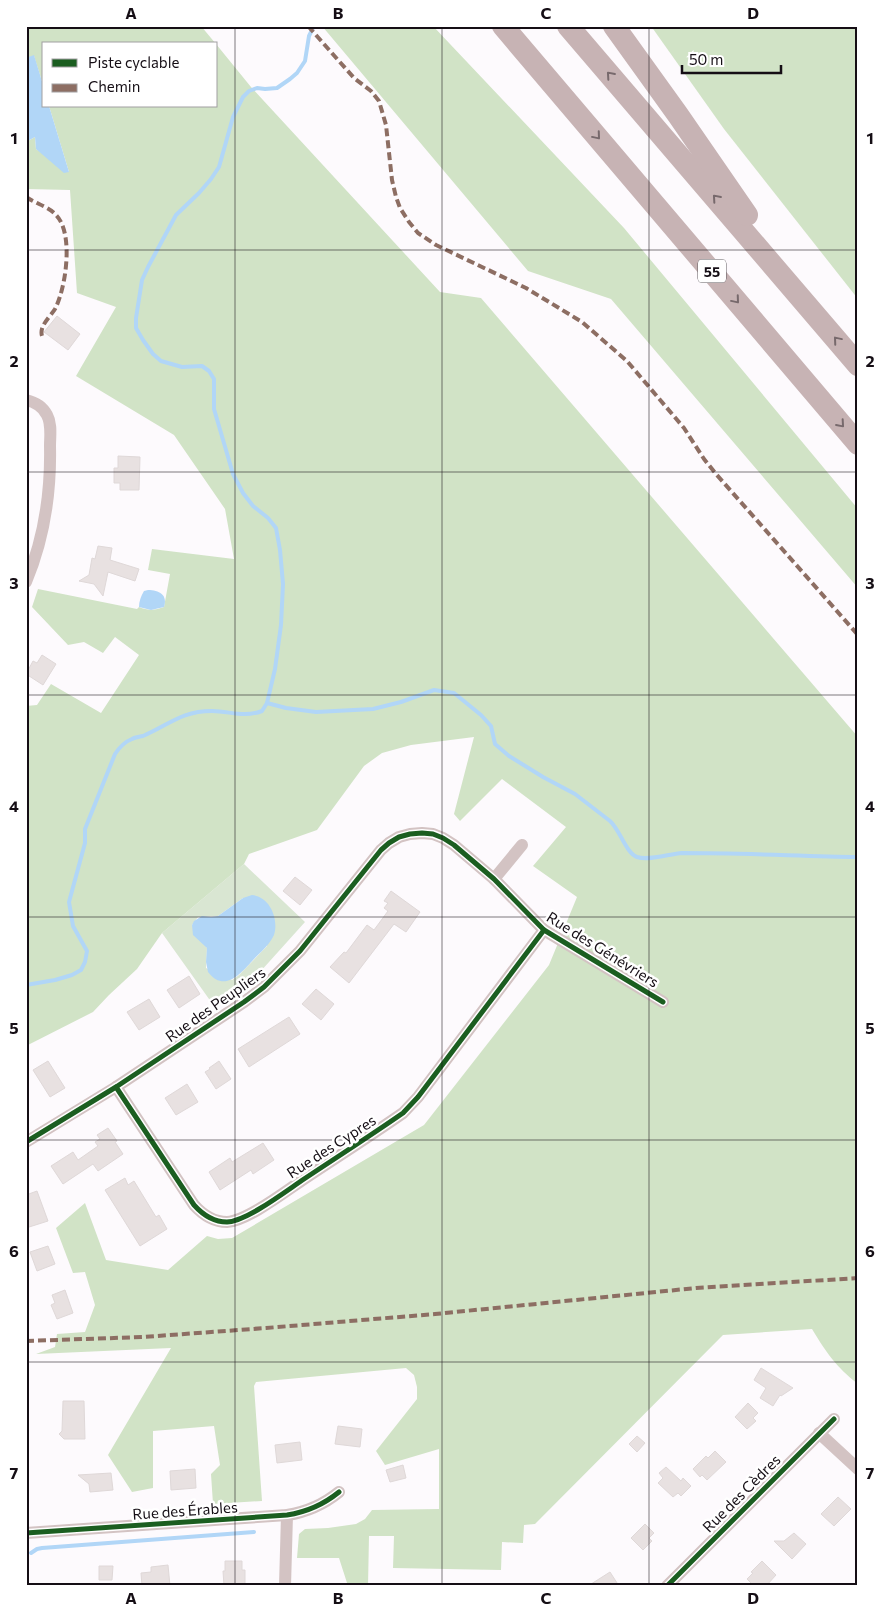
<svg xmlns="http://www.w3.org/2000/svg" width="884" height="1612" viewBox="0 0 884 1612" font-family="Commissioner,sans-serif">
<style>
.green{fill:#d9e6d2;fill-rule:evenodd}
.forest{fill:#d1e3c6}
.water{fill:#b1d6f7}
.lines{fill:none;stroke-linecap:round;stroke-linejoin:round}
.stream{stroke:#b1d6f7;stroke-width:4}
.building{fill:#e8e1e1;stroke:#dfd8d8}
.minor{stroke:#d3c3c3;stroke-width:12}
.motorway{stroke:#c7b3b4;stroke-width:22}
.quiet{stroke:#8d6e63;stroke-width:4;stroke-dasharray:8 4;stroke-linecap:butt}
.cycleway-casing{stroke:#fff;stroke-width:8}
.cycleway{stroke:#1b5e20;stroke-width:5}
.oneway{stroke:#77696c}
.grid{fill:none;stroke:#150e15;stroke-width:1;stroke-opacity:0.55}
.labels{text-anchor:middle;dominant-baseline:central;stroke-width:5;stroke-linejoin:round;paint-order:stroke}
.shield{fill:#fff;stroke:#5b565b;stroke-width:1}
.shield-label{font-size:14px;font-weight:bold;fill:#150e15}
.street-label{font-size:15px;fill:#150e15;stroke:#fff}
.neatline{fill:none;stroke:#150e15;stroke-width:2}
.grid-label{font-size:16px;text-anchor:middle;font-weight:bold;fill:#150e15}
</style>
<rect width="100%" height="100%" fill="#fdfafd"/>
<path class="green" d="M244,864L305,922L260,972L214,1006L162,933ZM243,898L267,946L239,975L232,980L206,968L207,948L192,925L198,917L218,916Z"/>
<g class="forest">
<polygon points="26,26 201,26 216,44 44,44 44,88 34,56 26,58"/>
<polygon points="322,26 433,26 624,228 858,509 858,588 611,299 528,271"/>
<polygon points="651,26 858,26 858,299 724,129"/>
<path d="M216,44L251,87L440,292L481,298L858,737V1384C836,1367 826,1352 812,1329L723,1335L535,1524L524,1525L523,1543L502,1542L501,1570L393,1568L394,1536H369L368,1586H348L339,1558H297L299,1534L305,1529L328,1528L356,1524L365,1519L372,1510L439,1509V1449L385,1465L376,1451L417,1399V1387L414,1375L406,1368L256,1382L254,1386L262,1501L213,1504L211,1474L220,1465L214,1426L153,1431V1488L132,1492L108,1455L171,1348L36,1354L55,1347L57,1334L85,1332L95,1305L85,1272L73,1273L56,1228L85,1203L106,1260L168,1270L207,1236L218,1239L232,1238L424,1125L549,965L577,897L533,866L566,827L502,779L460,821L454,814L474,737L411,745L382,753L364,766L317,830L249,854L244,864L162,933L137,969L109,995L93,1012L26,1046V706L37,705L51,684L101,713L139,655L115,637L103,653L84,642L68,645L32,607L38,589L137,609L139,607C148,611 156,610 164,607L170,574L148,570L152,549L234,559L225,509L174,435L76,376L116,307L77,293L70,190L26,189V142L35,137L36,149L69,172L49,106H216Z"/>
</g>
<g class="water">
<polygon points="34,55 44,88 44,106 49,106 69,172 64,173 36,149 35,137 26,142 26,58"/>
<path d="M148,590C159,590 168,595 164,607L151,610L139,607C139,601 141,596 144,591Z"/>
<path d="M252,895C270,897 279,919 274,935C270,944 261,952 254,959C242,972 225,994 208,972L206,962L207,948L193,935L192,925L194,921L202,916L211,917L218,916L243,898Z"/>
</g>
<g class="lines">
<g class="stream">
<path d="M267,703L286,708L316,712L373,709L401,702L434,690L454,693L481,715L491,726L495,744L509,756L543,777L575,794L610,821C620,830 626,853 637,857C649,861 669,854 682,853C741,853 799,856 858,857"/>
<path d="M26,985L55,980L72,975L81,970L85,962L87,951L73,926L69,902L85,843V829L115,754C119,748 124,742 132,739C135,737 139,737 143,736C169,725 181,711 212,711C230,711 243,718 262,711L267,703L275,669L281,625L283,584L280,550L276,528L268,518L253,506L243,493L233,474L214,409V379L209,371L202,366L182,367L161,361L153,354L143,340L136,328V318L142,280L148,267L176,215L199,193L211,179L219,167L233,117L243,97L249,91L257,88L265,89L277,88L290,79L297,73L305,61L309,36L314,26"/>
<polyline points="31,1553 37,1549 42,1548 254,1532"/>
</g>
</g>
<g class="building">
<polygon points="57,316 80,334 68,350 44,332"/>
<polygon points="118,456 140,457 139,490 120,490 120,483 114,483 114,468 118,468"/>
<polygon points="98,546 112,548 110,560 139,569 135,581 108,572 103,596 94,584 79,581 89,575 92,558 95,559"/>
<polygon points="42,655 56,664 43,685 26,674 33,661 37,663"/>
<polygon points="295,877 312,890 300,905 283,891"/>
<polygon points="391,891 420,912 406,932 394,924 349,983 330,967 344,952 346,953 367,925 374,930 388,911 384,908 388,903 384,901"/>
<polygon points="189,976 200,994 179,1008 167,990"/>
<polygon points="316,989 334,1004 321,1020 302,1004"/>
<polygon points="149,999 160,1017 139,1030 127,1012"/>
<polygon points="289,1017 300,1034 249,1067 238,1049"/>
<polygon points="48,1061 65,1088 50,1097 33,1070"/>
<polygon points="219,1061 231,1079 216,1089 205,1072 210,1069 209,1068"/>
<polygon points="187,1084 198,1102 176,1115 165,1098"/>
<polygon points="108,1128 117,1141 115,1142 123,1154 98,1171 93,1164 63,1184 51,1166 73,1152 78,1160 98,1146 95,1142 100,1139 97,1135"/>
<polygon points="263,1143 274,1160 253,1174 251,1170 220,1190 209,1172 230,1158 232,1162"/>
<polygon points="125,1178 128,1185 134,1181 156,1217 159,1215 167,1229 140,1246 105,1190"/>
<polygon points="37,1191 48,1221 26,1228 26,1195"/>
<polygon points="48,1246 55,1264 37,1271 30,1252"/>
<polygon points="65,1290 73,1313 57,1319 51,1305 55,1303 52,1295"/>
<polygon points="761,1368 793,1388 781,1396 780,1395 773,1406 760,1398 766,1388 754,1380"/>
<polygon points="63,1401 84,1401 85,1439 64,1439 59,1434 62,1431"/>
<polygon points="748,1403 758,1413 753,1418 756,1421 747,1429 735,1417"/>
<polygon points="338,1426 362,1429 360,1447 335,1444"/>
<polygon points="637,1436 645,1443 637,1452 629,1444"/>
<polygon points="300,1442 302,1460 277,1463 275,1445"/>
<polygon points="715,1451 726,1462 707,1480 702,1475 700,1477 693,1469 706,1456 708,1458"/>
<polygon points="403,1465 406,1478 390,1482 386,1470"/>
<polygon points="666,1467 681,1481 683,1478 691,1486 681,1496 678,1493 673,1497 658,1483 663,1478 659,1473"/>
<polygon points="195,1469 196,1488 171,1490 170,1471"/>
<polygon points="111,1473 113,1490 90,1492 89,1484 78,1475"/>
<polygon points="838,1497 851,1509 834,1526 821,1514"/>
<polygon points="645,1524 654,1533 649,1538 652,1541 643,1550 631,1538"/>
<polygon points="794,1533 806,1544 792,1559 774,1541 784,1541"/>
<polygon points="225,1561 242,1561 242,1570 245,1570 245,1586 224,1586 223,1571 225,1571"/>
<polygon points="762,1561 776,1575 766,1586 754,1586 747,1579 753,1573 751,1572"/>
<polygon points="168,1565 170,1586 142,1586 141,1573 151,1572 151,1567"/>
<polygon points="99,1566 113,1566 112,1580 99,1580"/>
<polygon points="610,1572 619,1586 588,1586"/>
</g>
<g class="lines">
<g class="minor">
<path d="M26,400C35,402 43,407 47,415C52,424 50,436 50,446C51,492 44,539 26,582"/>
<polyline points="494,879 522,845"/>
<path d="M116,1087L194,1205C203,1215 214,1222 227,1222C247,1221 286,1191 304,1179C337,1157 370,1136 403,1113L418,1097L544,930"/>
<polyline points="26,1142 116,1087 244,1002 264,987 300,951 381,850 389,843 399,837 410,834 422,833 433,834 443,838 454,845 494,879 544,930 663,1002"/>
<polyline points="819,1433 858,1469"/>
<path d="M26,1533L287,1515C307,1512 323,1505 339,1492"/>
<polyline points="285,1586 287,1515"/>
<polyline points="667,1586 834,1419"/>
</g>
<g class="motorway">
<polyline points="503,26 858,444"/>
<polyline points="568,26 858,365"/>
<polyline points="614,26 678,115 747,215"/>
</g>
<g class="quiet">
<polyline points="308,26 354,78 371,91 379,101 386,125 392,180 396,197 400,208 409,222 418,233 436,245 526,288 582,322 627,361 684,428 704,459 716,474 858,635"/>
<path d="M26,197C35,203 51,208 56,215C74,233 66,288 55,309C50,317 39,326 42,336"/>
<polyline points="26,1341 143,1337 266,1328 435,1314 696,1288 858,1278"/>
</g>
<defs>
<g id="cycleway">
<path d="M116,1087L194,1205C203,1215 214,1222 227,1222C247,1221 286,1191 304,1179C337,1157 370,1136 403,1113L418,1097L544,930"/>
<polyline points="26,1142 116,1087 244,1002 264,987 300,951 381,850 389,843 399,837 410,834 422,833 433,834 443,838 454,845 494,879 544,930 663,1002"/>
<path d="M26,1533L287,1515C307,1512 323,1505 339,1492"/>
<polyline points="667,1586 834,1419"/>
</g>
</defs>
<use href="#cycleway" class="cycleway-casing"/>
<use href="#cycleway" class="cycleway"/>
</g>
<defs><path id="oneway-chevron" d="M-2-3.5L2.5 0L-2 3.5" fill="none" stroke-width="1.6" stroke-linecap="round" stroke-linejoin="round" transform="scale(1.25)"/></defs>
<g class="oneway">
<use href="#oneway-chevron" transform="translate(610 75) rotate(-131)"/>
<use href="#oneway-chevron" transform="translate(597 136) rotate(50)"/>
<use href="#oneway-chevron" transform="translate(716 198) rotate(-131)"/>
<use href="#oneway-chevron" transform="translate(736 300) rotate(50)"/>
<use href="#oneway-chevron" transform="translate(837 340) rotate(-130)"/>
<use href="#oneway-chevron" transform="translate(841 424) rotate(49)"/>
</g>
<path class="grid" d="M235,26V1586M442,26V1586M649,26V1586M26,250H858M26,472H858M26,695H858M26,917H858M26,1140H858M26,1362H858"/>
<g class="labels">
<rect class="shield" x="698" y="259.5" width="28" height="23" rx="4"/>
<g class="shield-label">
<text x="712" y="271">55</text>
</g>
<g class="street-label">
<text transform="translate(603 949) rotate(32)">Rue des Génévriers</text>
<text transform="translate(215 1004) rotate(-35)">Rue des Peupliers</text>
<text transform="translate(331 1146) rotate(-33)">Rue des Cypres</text>
<text transform="translate(741 1493) rotate(-45)">Rue des Cèdres</text>
<text transform="translate(185 1510) rotate(-4)">Rue des Érables</text>
</g>
</g>
<rect width="884" height="1612" fill="none" stroke="#ffffff" stroke-width="55"/>
<rect x="42" y="42" width="175" height="65" fill="#ffffff" stroke="#a19fa1"/>
<rect x="52" y="59" width="25" height="8" fill="#1b5e20" stroke="#a19fa1"/>
<text x="88" y="68" font-size="15" fill="#150e15">Piste cyclable</text>
<rect x="52" y="84" width="25" height="8" fill="#8d6e63" stroke="#a19fa1"/>
<text x="88" y="92" font-size="15" fill="#150e15">Chemin</text>
<path d="M682 65v8h99v-8" fill="none" stroke="#150e15" stroke-width="2.5"/>
<text x="689" y="65" font-size="15" fill="#150e15" stroke="#ffffff" stroke-width="4" paint-order="stroke">50 m</text>
<rect x="28" y="28" width="828" height="1556" class="neatline"/>
<g class="grid-label">
<text x="131" y="19">A</text>
<text x="338" y="19">B</text>
<text x="546" y="19">C</text>
<text x="753" y="19">D</text>
<text x="14" y="144">1</text>
<text x="870" y="144">1</text>
<text x="14" y="367">2</text>
<text x="870" y="367">2</text>
<text x="14" y="589">3</text>
<text x="870" y="589">3</text>
<text x="14" y="812">4</text>
<text x="870" y="812">4</text>
<text x="14" y="1034">5</text>
<text x="870" y="1034">5</text>
<text x="14" y="1257">6</text>
<text x="870" y="1257">6</text>
<text x="14" y="1479">7</text>
<text x="870" y="1479">7</text>
<text x="131" y="1604">A</text>
<text x="338" y="1604">B</text>
<text x="546" y="1604">C</text>
<text x="753" y="1604">D</text>
</g>
</svg>
